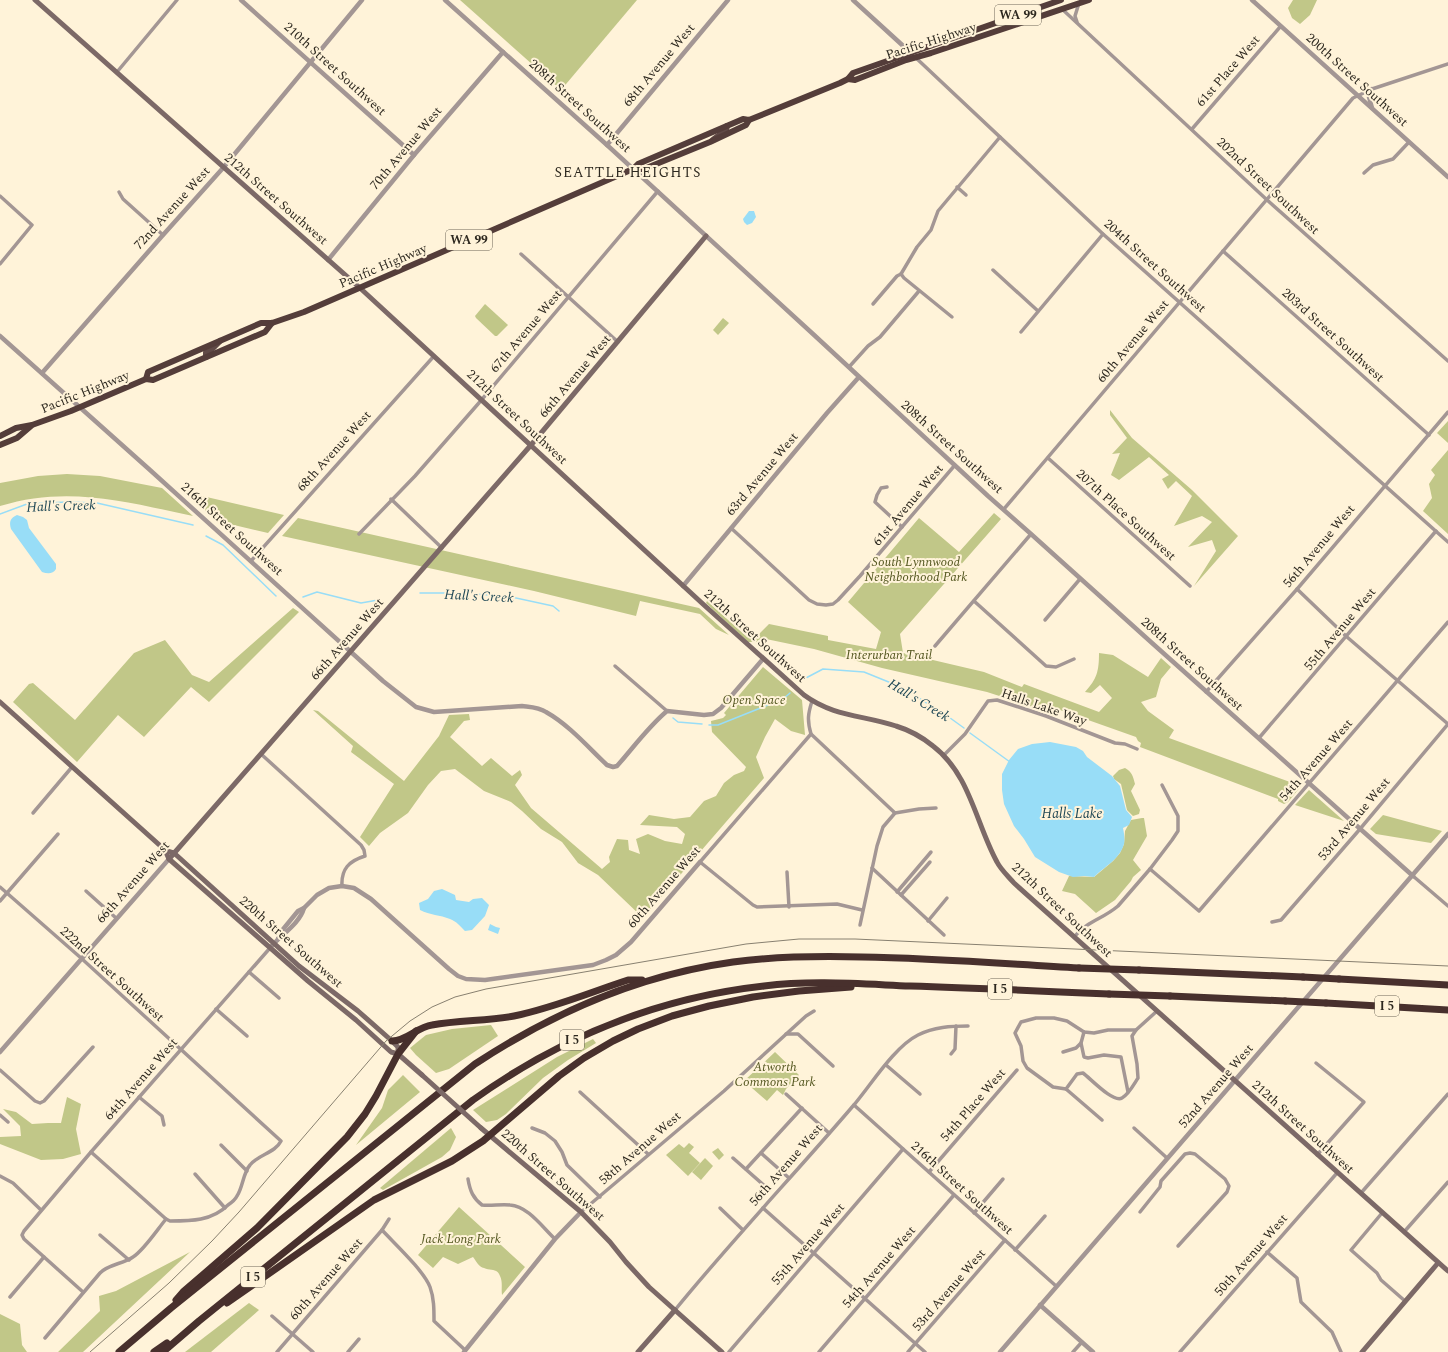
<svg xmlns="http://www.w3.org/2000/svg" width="1448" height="1352" viewBox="0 0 1448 1352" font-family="Spectral,serif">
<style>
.green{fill:#c1c788}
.water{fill:#98ddf7}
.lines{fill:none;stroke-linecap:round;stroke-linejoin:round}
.stream{stroke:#98ddf7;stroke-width:1.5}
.minor{stroke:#a39694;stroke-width:3.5}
.tertiary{stroke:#a39694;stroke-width:4.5}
.secondary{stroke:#7c6967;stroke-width:5}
.primary{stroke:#604a47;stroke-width:6}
.trunk{stroke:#543d3a;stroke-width:6}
.motorway{stroke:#48302d;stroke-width:7}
.tram{stroke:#888070;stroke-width:1}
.secondary-bridge{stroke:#7c6967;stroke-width:5}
.motorway-bridge{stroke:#48302d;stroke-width:7}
.labels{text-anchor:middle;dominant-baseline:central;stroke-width:4;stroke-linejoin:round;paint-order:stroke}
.shield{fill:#fff3d9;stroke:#6c6557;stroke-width:1}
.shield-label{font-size:12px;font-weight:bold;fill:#2d281f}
.street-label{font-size:13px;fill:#2d281f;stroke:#fff3d9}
.park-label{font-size:13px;font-style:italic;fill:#545720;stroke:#fff3d9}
.neighbourhood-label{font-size:14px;letter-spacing:1px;fill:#2d281f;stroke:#fff3d9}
.water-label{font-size:14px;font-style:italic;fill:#204856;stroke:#fff3d9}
</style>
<rect width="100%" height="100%" fill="#fff3d9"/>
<g class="green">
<polygon points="460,0 637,0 561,90"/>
<polygon points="1293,0 1317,0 1310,15 1300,24 1292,18 1288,8"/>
<polygon points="485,304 508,325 497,336 495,336 476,318 475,316"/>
<polygon points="723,318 729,323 718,335 713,330"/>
<polygon points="1110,410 1132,438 1192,490 1238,536 1194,586 1216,551 1212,540 1188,547 1212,522 1202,516 1174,526 1192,496 1176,481 1168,489 1162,479 1169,475 1149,457 1119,480 1111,475 1120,453 1112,454 1127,438 1110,415"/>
<polygon points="1448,421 1448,443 1437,433"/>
<polygon points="1448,450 1448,534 1423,511 1432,498 1429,484 1435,475 1431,470"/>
<path d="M67,474L100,476L162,488L193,516C127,502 68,485 0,506V483L38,476Z"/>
<polygon points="185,492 284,515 268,533 217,521"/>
<path d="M994,513L1001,519L900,634L903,653L984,672L1022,687L1024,684L1099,712L1112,698L1100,685L1091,693L1085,692C1097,679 1099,671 1099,653L1113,655L1148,677L1161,658L1171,667L1161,679L1156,697L1141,702L1148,711L1174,730L1169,738L1301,786L1288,802L1284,804L1278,801V799L1140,747L1141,743L1138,741L1136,737L1043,704L1036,708L987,692L882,668L814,649L766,639L757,642H748L706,603L707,601L747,637L755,638L769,624L828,636V640L876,649L881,632L848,602L919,518L959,552Z"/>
<polygon points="298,518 699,608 729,635 716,629 700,614 640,601 636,616 534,591 282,536"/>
<polygon points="293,608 299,612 209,702 191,687 144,737 118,715 77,762 13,702 29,684 33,683 75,720 134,653 165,640 192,675 209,682"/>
<polygon points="763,667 802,700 805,735 791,731 775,719 765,737 756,757 764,778 643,918 598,875 578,863 562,842 541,829 522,811 511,802 484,791 455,769 441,771 428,785 408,813 380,833 369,846 360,837 394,784 351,752 353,746 313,710 318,711 404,781 439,736 449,715 469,714 470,720 464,721 450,737 482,766 491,758 512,776 520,770 522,775 515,785 531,808 602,869 610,862 609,857 617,839 628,840 629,850 640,854 636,839 648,834 665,841 682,844 685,834 677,827 640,825 649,815 674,819 690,817 704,801 716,796 724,783 734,775 744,771 746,767 712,732 711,721 723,718 726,715 724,713"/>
<path d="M1125,768C1132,772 1133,776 1135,784L1131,791L1140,810L1139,814L1133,816L1127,810L1121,784L1114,779L1113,776L1119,770Z"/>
<polygon points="1309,790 1344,821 1295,805"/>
<polygon points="1383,815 1442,831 1431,843 1376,834 1370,829"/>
<polygon points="1142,818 1144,818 1147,836 1133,860 1141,870 1133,877 1131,881 1115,900 1096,913 1075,894 1062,891 1069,876 1094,877 1113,861 1120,853 1124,844 1125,831 1131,820"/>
<polygon points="491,1025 498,1036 449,1069 436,1073 416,1055 410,1048 426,1035 452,1029"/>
<polygon points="593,1039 596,1043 568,1060 543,1078 506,1114 497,1120 486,1122 473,1110 557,1057"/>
<polygon points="775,1052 799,1075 786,1089 783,1095 777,1090 767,1101 744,1081"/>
<polygon points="403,1075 420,1092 356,1145 382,1108 388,1090"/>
<polygon points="67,1097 81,1104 76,1129 81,1154 63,1159 41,1160 0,1144 0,1137 21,1136 20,1126 3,1109 16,1112 32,1124 48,1123 61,1123"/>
<polygon points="451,1128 456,1137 450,1150 442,1157 383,1190 380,1188"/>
<polygon points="689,1143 694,1147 689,1153 700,1163 688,1176 666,1155 679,1144 689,1152 684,1148"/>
<polygon points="718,1148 724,1155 719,1160 712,1152"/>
<polygon points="705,1158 713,1166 701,1180 692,1172"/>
<path d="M459,1207L525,1267L502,1295C501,1289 503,1282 500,1276C497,1268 491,1271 484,1268C479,1267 476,1261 473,1257L458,1264L443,1257L433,1268L418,1255Z"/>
<polygon points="190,1252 83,1352 58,1352 100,1311 99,1296 116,1291"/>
<polygon points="249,1303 259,1310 211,1352 185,1352"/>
<polygon points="0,1314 20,1324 22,1345 27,1352 0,1352"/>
</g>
<g class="water">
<polygon points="749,211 754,211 756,217 752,223 747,225 744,222 743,219"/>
<path d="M17,515L23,517L27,520L29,528L56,564V569C53,574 48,574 42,572L11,529C9,522 10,518 17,515Z"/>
<path d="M1050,742L1076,747L1083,751L1087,757L1112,776L1120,786L1126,810L1132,817L1129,825L1123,828C1124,833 1125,839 1124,844C1120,859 1104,867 1094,877L1084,876L1073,877L1059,872L1035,857L1024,839L1014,826L1004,804L1002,790V774L1009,760L1018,749L1032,744Z"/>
<path d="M442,889L455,895L456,900L469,902L473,899L482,898L489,905L485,916L472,930L465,931C461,927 456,921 450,919C440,915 430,915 420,910L419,903L428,899L434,891Z"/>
<polygon points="490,924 496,927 500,928 498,934 488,930"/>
</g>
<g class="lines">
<g class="stream">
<polyline points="0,514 27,504 67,502 97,503 193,525"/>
<polyline points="206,536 223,545 276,596"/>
<polyline points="420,593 456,593 507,596 553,606 559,611"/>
<polyline points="303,597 317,592 361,603 378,600"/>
<polyline points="804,679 823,669 864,672 901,687 946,715 964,728"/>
<polyline points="673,718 678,722 702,724"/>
<polyline points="709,725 718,725 783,699 790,693"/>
<polyline points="970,733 1010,762"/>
</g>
<g class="minor">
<polyline points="1062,9 1266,199 1448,361"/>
<polyline points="1077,22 1075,16 1079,3"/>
<polyline points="915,57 1103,234 1448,542"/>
<polyline points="117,72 177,0"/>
<polyline points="1192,129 1280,27"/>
<polyline points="1364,173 1373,165 1393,159 1409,142"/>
<polyline points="957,187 966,195"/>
<polyline points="119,192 123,199 163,235"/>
<polyline points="0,196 32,225 0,264"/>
<polyline points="1223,251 1429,435"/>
<polyline points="521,254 618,342"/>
<polyline points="993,270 1038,311"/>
<polyline points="901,274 917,247 931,230 938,211 1000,137"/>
<polyline points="901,274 904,278 952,317"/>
<polyline points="873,304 897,276 901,274"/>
<polyline points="1021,332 1103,234"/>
<polyline points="849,367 868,346 880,337 919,291"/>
<polyline points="1048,458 1190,586"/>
<polyline points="887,487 881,488 877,495 875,502 902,527"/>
<polyline points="391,499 442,548"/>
<polyline points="1004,509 1353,98 1372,89 1448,64"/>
<polyline points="731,528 809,600 817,604 826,605 833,604 838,600 860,576 955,465"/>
<polyline points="359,534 415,476 478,404 658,191"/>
<polyline points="251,561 434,356"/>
<polyline points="1297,589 1347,637 1448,724"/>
<polyline points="974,601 1046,666 1056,667 1074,659"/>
<polyline points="1045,620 1080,579"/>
<polyline points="935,646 1031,534"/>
<polyline points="615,666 667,711"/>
<polyline points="1206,692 1298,588 1448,412"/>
<path d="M812,701C808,714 807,720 811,734L700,862L753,905L757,907L837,904L862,910"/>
<polyline points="811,734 895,813"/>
<polyline points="1259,738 1436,531"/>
<path d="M261,754L361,845L364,850L365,856C349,861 341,869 342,886"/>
<polyline points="944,755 965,734 988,701 997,700 1046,716 1115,743 1125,744 1137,749"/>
<polyline points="33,813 72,767"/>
<polyline points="872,868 944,935"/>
<polyline points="1150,869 1199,911 1448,622"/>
<polyline points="787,872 789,907"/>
<polyline points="1413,876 1448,906"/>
<path d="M0,887L81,958L281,1141C275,1153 259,1154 250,1165C243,1173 243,1187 237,1196C235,1200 231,1203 228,1205C212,1221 191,1221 170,1221L166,1219C157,1230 144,1250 133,1257C123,1264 109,1264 100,1273L45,1338"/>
<polyline points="86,891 116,918"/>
<polyline points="897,892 931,852"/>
<polyline points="901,895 930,862"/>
<polyline points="0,901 58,834"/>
<polyline points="928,921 947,898"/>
<polyline points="1272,922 1281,920 1360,829 1448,724"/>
<polyline points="860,925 877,846 883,827 895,813 919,809 936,808"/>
<path d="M1074,937C1087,921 1103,919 1118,906L1150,869L1172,840L1178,831V816L1162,785"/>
<polyline points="249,972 279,998"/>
<polyline points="216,1009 247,1036"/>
<polyline points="1084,1032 1081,1043 1084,1057 1088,1058 1104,1055 1121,1057 1128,1092"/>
<polyline points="786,1034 798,1034 833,1066"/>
<polyline points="1063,1052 1076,1048 1081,1043"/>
<polyline points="951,1054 955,1049 956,1026"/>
<polyline points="1316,1063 1364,1102 1317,1155"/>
<polyline points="886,1065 920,1094"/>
<polyline points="0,1070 35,1101 40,1103 44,1101 93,1047"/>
<polyline points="1066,1089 1053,1087 1027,1068 1023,1061 1021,1046 1015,1033 1021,1022 1036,1018 1054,1018 1067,1021 1084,1032 1094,1033 1108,1030 1136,1030"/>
<polyline points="580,1092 648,1154"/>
<polyline points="786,1094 829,1133"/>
<polyline points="139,1097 162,1116 164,1125"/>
<polyline points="854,1105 1056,1286"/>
<polyline points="0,1115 8,1122"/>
<path d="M1102,1120L1066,1089L1077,1074L1083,1073C1091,1079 1113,1103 1122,1098C1129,1094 1134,1084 1138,1078L1137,1064L1132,1036L1136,1030L1157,1011"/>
<polyline points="532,1128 545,1133 555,1141 562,1152 567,1165 600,1197"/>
<polyline points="1134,1128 1167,1158"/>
<polyline points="221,1145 247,1171"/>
<polyline points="91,1152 166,1219"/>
<polyline points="761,1153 789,1178"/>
<polyline points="733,1158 767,1188"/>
<polyline points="746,1169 802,1108"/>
<polyline points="929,1172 1017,1070"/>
<polyline points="195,1174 225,1208"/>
<polyline points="0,1176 13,1183 41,1210"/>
<path d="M468,1179C470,1191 473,1198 482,1205C491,1206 501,1204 510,1205C528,1206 543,1228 555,1239"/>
<polyline points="1361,1193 1448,1094"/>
<polyline points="720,1208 743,1230"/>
<polyline points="763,1208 925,1352"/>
<polyline points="581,1212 724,1091 806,1016 814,1011"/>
<polyline points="1140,1212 1160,1187 1161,1181 1185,1154 1190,1153 1195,1154 1225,1179 1229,1186 1227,1192 1178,1246"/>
<polyline points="974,1213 1003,1179"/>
<polyline points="1382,1213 1351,1250 1377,1273 1381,1280 1405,1301"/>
<path d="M382,1230C395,1244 424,1271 430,1287C434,1298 434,1309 434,1321L465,1350"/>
<polyline points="1404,1232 1448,1182"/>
<polyline points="100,1235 129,1260"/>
<polyline points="1015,1250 1045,1216"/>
<polyline points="1267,1252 1297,1278 1301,1302 1332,1332 1341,1352"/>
<polyline points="83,1292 24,1239 22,1235 24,1231 91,1152 270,948"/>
<polyline points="10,1297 44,1257"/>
<path d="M675,1310C732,1240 794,1175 853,1106C871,1085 894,1047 918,1035C934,1027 951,1026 968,1026"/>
<polyline points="272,1316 313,1352"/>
<polyline points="277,1352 382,1230 389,1219"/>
<polyline points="348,1352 359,1339"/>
<polyline points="729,1352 903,1149"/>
<polyline points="819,1352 954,1195"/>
<polyline points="908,1352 1005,1240"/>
<polyline points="1073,1352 1082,1342"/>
<polyline points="1180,1352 1337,1173"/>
</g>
<g class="tertiary">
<polyline points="241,0 414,155"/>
<polyline points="445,0 607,145 813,334 988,496 1031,534 1152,643 1413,876"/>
<polyline points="853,0 912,54"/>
<polyline points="1252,0 1448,177"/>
<polyline points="1372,108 1369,97 1372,89"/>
<polyline points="607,145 728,0"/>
<polyline points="328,260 414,155 503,52"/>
<path d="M0,336L150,470L383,681L416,707L434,712L522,706C530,707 539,707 546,712C569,725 588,747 607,765L613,767L617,766C633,748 648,727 667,711L704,715L713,714L721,708L763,659"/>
<polyline points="42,373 163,235 223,168 362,0"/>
<polyline points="683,586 827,413 859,377"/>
<polyline points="278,939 280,933 298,911 304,908 317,895 329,888 342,886 354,888 371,899 449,969 458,976 466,979 485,980 593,965 606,960 616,955 631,942 700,862"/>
<path d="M270,948C280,935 299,925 304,908"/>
<polyline points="0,1052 169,859"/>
<polyline points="1040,1305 1093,1352"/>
<polyline points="464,1352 555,1239 581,1212"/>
<polyline points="1000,1352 1448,834"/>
</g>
<g class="secondary">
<path d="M35,0L360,288L704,605L804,695C834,717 863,715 896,726C909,730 922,737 933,746C970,774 976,824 997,862C1001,870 1009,877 1014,883L1448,1271"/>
<polyline points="0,702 165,850 174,853 299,966 358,1011 392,1041 398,1047 398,1054"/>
<polyline points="165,850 169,859 308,981 356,1020 391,1052 398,1054 422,1075"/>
<polyline points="169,859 531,445 706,236"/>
<polyline points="481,1128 581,1212 610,1242 626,1262 649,1287 722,1352"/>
<polyline points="638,1352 675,1310"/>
<polyline points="1362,1352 1438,1263"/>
</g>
<g class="primary">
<polyline points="713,140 726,130 727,126"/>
<polyline points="206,357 206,352 211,350 220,341"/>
</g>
<g class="trunk">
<polyline points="848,79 855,80 906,60 931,53 1089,0"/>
<polyline points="633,169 638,164 743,119 749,120 840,83 848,79 853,73 1061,0"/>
<polyline points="146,379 148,372 261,323 272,323 304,312 633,169 644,169 710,142 746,125 749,120"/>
<polyline points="0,436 16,428 32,425 71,411 146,379 153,380 265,332 272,323"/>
<polyline points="0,445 17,438 31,426"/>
</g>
<g class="motorway">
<polyline points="1139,970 1303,977"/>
<polyline points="1339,979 1448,985"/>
<polyline points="1170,996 1285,1001"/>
<polyline points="1326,1003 1448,1010"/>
<path d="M392,1041C407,1041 417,1027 432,1025C459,1020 487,1021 514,1016C553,1008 591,992 628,980H642"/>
<polyline points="176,1300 183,1292 257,1228 347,1137 365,1114 376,1096 398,1054 416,1031"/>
<polyline points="227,1303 374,1200 452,1161 483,1141 559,1076 584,1058 613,1041 638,1029 672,1016 709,1006 753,997 799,991 851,987"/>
<path d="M119,1352L171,1308L475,1064C554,1012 639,975 733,962C776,956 819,956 862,957C934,958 1007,964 1079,968"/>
<polyline points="154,1352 167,1343"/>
<path d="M163,1352L199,1321L473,1100C561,1037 656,998 764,986C812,980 861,984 910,986C976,988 1043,991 1109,994"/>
</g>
<polyline class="tram" points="90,1352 169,1283 212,1241 239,1212 386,1041 410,1021 432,1007 455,997 486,989 746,944 799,939 855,939 1448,966"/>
<polyline class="secondary-bridge" points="422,1075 481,1128"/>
<g class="motorway-bridge">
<polyline points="1079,968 1139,970"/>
<polyline points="1303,977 1339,979"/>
<polyline points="1109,994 1170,996"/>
<polyline points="1285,1001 1326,1003"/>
</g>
</g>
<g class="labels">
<g class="shield">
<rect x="995" y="5" width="46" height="20" rx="3"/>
<rect x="446" y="230" width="46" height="20" rx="3"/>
<rect x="988" y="979" width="24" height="20" rx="3"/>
<rect x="1375" y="996" width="24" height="20" rx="3"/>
<rect x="560" y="1030" width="24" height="20" rx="3"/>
<rect x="241" y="1267" width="24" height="20" rx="3"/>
</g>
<g class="shield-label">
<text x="1018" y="15">WA 99</text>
<text x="469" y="240">WA 99</text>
<text x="1000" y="989">I 5</text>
<text x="1387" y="1006">I 5</text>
<text x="572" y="1040">I 5</text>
<text x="253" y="1277">I 5</text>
</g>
<g class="street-label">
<text transform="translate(931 41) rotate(-18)">Pacific Highway</text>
<text transform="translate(659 65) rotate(-50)">68th Avenue West</text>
<text transform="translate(335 69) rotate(42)">210th Street Southwest</text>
<text transform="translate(1228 71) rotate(-49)">61st Place West</text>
<text transform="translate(1357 80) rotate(42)">200th Street Southwest</text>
<text transform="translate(580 106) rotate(42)">208th Street Southwest</text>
<text transform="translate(406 148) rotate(-50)">70th Avenue West</text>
<text transform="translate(1268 186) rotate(43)">202nd Street Southwest</text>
<text transform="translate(276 199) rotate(41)">212th Street Southwest</text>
<text transform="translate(172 208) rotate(-48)">72nd Avenue West</text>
<text transform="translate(383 266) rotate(-23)">Pacific Highway</text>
<text transform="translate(1155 266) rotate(42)">204th Street Southwest</text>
<text transform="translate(526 331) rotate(-50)">67th Avenue West</text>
<text transform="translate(1333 335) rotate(42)">203rd Street Southwest</text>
<text transform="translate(1133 341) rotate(-50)">60th Avenue West</text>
<text transform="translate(575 376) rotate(-50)">66th Avenue West</text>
<text transform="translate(85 392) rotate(-22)">Pacific Highway</text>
<text transform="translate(517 417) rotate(43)">212th Street Southwest</text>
<text transform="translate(952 447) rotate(42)">208th Street Southwest</text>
<text transform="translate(334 451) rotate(-48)">68th Avenue West</text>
<text transform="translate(762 474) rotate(-50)">63rd Avenue West</text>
<text transform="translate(908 505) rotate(-50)">61st Avenue West</text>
<text transform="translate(1126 515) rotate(42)">207th Place Southwest</text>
<text transform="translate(232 529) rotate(42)">216th Street Southwest</text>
<text transform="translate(1319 546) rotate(-50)">56th Avenue West</text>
<text transform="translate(1340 629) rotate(-50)">55th Avenue West</text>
<text transform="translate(755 636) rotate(42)">212th Street Southwest</text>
<text transform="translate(347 639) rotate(-49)">66th Avenue West</text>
<text transform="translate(1192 664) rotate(42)">208th Street Southwest</text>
<text transform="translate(1044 707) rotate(19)">Halls Lake Way</text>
<text transform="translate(1316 760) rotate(-49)">54th Avenue West</text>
<text transform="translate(1354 819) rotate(-50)">53rd Avenue West</text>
<text transform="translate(133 882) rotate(-49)">66th Avenue West</text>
<text transform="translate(664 887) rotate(-49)">60th Avenue West</text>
<text transform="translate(1062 910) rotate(43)">212th Street Southwest</text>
<text transform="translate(291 942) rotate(41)">220th Street Southwest</text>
<text transform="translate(112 974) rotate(42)">222nd Street Southwest</text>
<text transform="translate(141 1079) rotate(-49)">64th Avenue West</text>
<text transform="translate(1216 1086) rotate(-49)">52nd Avenue West</text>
<text transform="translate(973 1105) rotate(-49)">54th Place West</text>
<text transform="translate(1303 1127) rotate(42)">212th Street Southwest</text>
<text transform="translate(640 1148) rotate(-41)">58th Avenue West</text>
<text transform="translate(786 1165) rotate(-49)">56th Avenue West</text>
<text transform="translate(553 1175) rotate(41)">220th Street Southwest</text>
<text transform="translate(962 1188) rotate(42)">216th Street Southwest</text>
<text transform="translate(808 1244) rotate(-49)">55th Avenue West</text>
<text transform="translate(1251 1255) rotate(-49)">50th Avenue West</text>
<text transform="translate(879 1267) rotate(-49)">54th Avenue West</text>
<text transform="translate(326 1279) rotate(-49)">60th Avenue West</text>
<text transform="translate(949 1290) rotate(-49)">53rd Avenue West</text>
</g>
<g class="park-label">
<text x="916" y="562">South Lynnwood<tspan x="916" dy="15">Neighborhood Park</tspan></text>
<text x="889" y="655">Interurban Trail</text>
<text x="754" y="700">Open Space</text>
<text x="775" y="1067">Atworth<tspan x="775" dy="15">Commons Park</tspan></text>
<text x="461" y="1239">Jack Long Park</text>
</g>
<g class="neighbourhood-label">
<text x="628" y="172">SEATTLE HEIGHTS</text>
</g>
<g class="water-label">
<text transform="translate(61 506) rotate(-2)">Hall's Creek</text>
<text transform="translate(479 596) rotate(3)">Hall's Creek</text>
<text transform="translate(919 700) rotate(31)">Hall's Creek</text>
<text x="1072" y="813">Halls Lake</text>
</g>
</g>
</svg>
